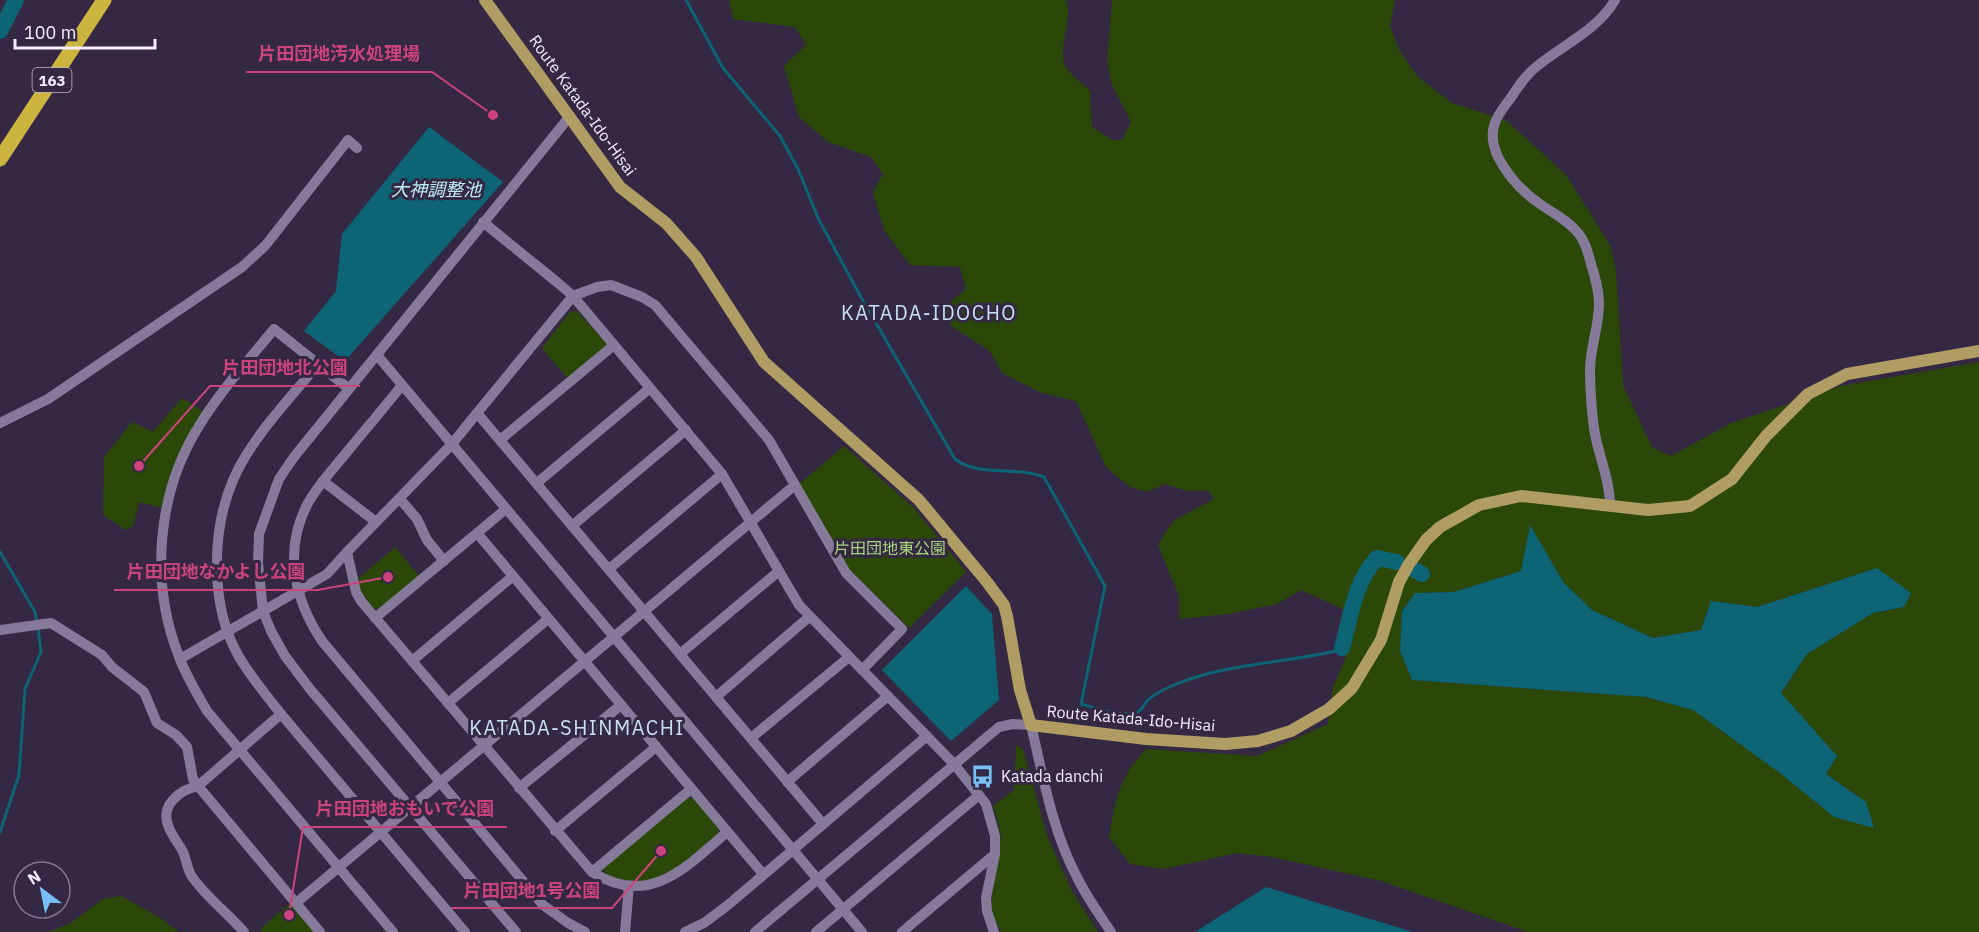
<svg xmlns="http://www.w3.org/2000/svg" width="1979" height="932" viewBox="0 0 1979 932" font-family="'IBM Plex Sans','Noto Sans JP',sans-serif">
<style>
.green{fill:#2c4808;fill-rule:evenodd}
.water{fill:#0c6475}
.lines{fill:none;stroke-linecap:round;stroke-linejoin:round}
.stream{stroke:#0c6475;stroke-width:3}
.river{stroke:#0c6475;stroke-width:16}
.minor{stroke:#867a9a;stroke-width:10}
.major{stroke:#af9d63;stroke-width:12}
.highway{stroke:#cbb53e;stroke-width:15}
.labels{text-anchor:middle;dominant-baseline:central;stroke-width:6;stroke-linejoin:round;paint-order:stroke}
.shield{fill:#342843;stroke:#bab2c7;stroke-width:1.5}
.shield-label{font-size:15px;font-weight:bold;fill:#f4edff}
.street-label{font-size:16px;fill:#f4edff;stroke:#342843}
.park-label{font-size:16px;fill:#a7d67c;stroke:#342843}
.poi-label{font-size:16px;fill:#f4edff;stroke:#342843;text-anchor:start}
.water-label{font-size:18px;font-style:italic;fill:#bdedf9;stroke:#342843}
.quarter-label{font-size:20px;letter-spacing:1.5px;fill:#c6e0f5;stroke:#342843}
.leader{fill:none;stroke:#cc437c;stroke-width:2}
.callout-dot{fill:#cc437c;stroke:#342843;stroke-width:2}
.callout-label{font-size:18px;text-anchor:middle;font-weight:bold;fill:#cc437c;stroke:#342843;stroke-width:6;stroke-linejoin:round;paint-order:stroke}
</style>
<rect width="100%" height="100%" fill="#342843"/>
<g class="green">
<path d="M729,0H1066C1074,20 1056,49 1066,67C1071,76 1083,84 1090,91L1092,127L1112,140H1122L1131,122L1112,85L1107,61L1112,0H1395L1390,26L1399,50L1418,77L1452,103L1507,121L1566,175L1610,245L1616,270L1623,385L1652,447L1671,456L1729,424L1841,386L1979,362V932H1528L1381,881L1272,857L1237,853L1164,869L1130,864L1109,837C1116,798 1118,779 1146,749L1257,756L1328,724L1333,687L1344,662L1358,616L1301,590L1277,604L1228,614L1179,619V596L1158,545L1173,521L1214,499L1209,491H1187L1165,484L1147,492L1130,487L1106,467L1076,401L1042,393L1002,373L990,351L950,325L942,310L966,289L960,267L910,265L884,230L873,192L883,174L871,157L828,142L799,117L784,66L806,45L795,27L733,19ZM1530,526L1564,583L1592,610L1653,638L1701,630L1711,601L1757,607L1877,568L1904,607L1873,613L1807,654L1781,694L1837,756L1826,774L1866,802L1834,817L1780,773L1693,710L1646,697L1412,680L1400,651L1402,611L1415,593L1454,592L1521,571Z"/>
<polygon points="577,311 606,343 605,348 568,379 542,348 570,312"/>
<polygon points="182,398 203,411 162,508 139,502 133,526 126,530 103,515 104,457 132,422 153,432"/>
<polygon points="844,446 914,508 966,572 909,628 850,570 799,484"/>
<polygon points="395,547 419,576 379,609 373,608 360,590 358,579"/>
<polygon points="1016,745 1023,749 1047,836 1072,891 1098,932 1001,932 994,918 991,904 1001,838 998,822 993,806 1014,790"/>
<path d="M687,798H694L718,827V834C692,855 666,885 629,881C621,880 613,877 606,875L603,868Z"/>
<polygon points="121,896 159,917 179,932 48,932 69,924 103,899"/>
<polygon points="291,902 315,932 262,932 260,929"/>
</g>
<g class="water">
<polygon points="429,127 503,182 345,361 304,331 336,291 342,234"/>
<polygon points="1530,525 1564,583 1592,610 1653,638 1701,630 1711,601 1757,607 1877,568 1911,593 1904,607 1873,613 1807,654 1781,693 1837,756 1826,774 1866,802 1874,828 1834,817 1780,773 1693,710 1646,697 1412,680 1400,651 1402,611 1415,593 1454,592 1521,571"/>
<polygon points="966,586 992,614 999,700 951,741 882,670"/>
<polygon points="1266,887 1413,932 1195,932"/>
</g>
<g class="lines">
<g class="stream">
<path d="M686,0L723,68L780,136L798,169L819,220L862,299L955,459C977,477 1018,466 1044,477L1105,586L1081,704C1096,708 1121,717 1136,713C1142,711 1144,704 1148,700C1159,690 1176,684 1190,679C1238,663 1291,662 1340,650L1342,648"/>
<polyline points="0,552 35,612 37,621"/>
<polyline points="0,832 19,775 25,689 41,652 38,628"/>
</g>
<g class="river">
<polyline points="0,31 16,0"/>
<polyline points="1413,569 1422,574"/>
<path d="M1342,648C1351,616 1354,583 1377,558L1397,562"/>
</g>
<g class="minor">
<polyline points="483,222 558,283 573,296 722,474 799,605 954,764 986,804 995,836 995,854 986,898 987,911 994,932"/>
<polyline points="377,355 862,932"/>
<path d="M402,385C384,408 365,430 347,452C333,469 318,485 308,503C283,550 294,599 322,641L543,905L568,923L585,932"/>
<path d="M348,388L274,329C249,360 220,391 199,426C157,493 150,581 178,654C185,674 196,692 207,711L393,932"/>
<path d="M477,413L452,444L347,552L356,592L361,601L592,872C649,908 685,868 727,832"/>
<polyline points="0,423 48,399 242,267 265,246 348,140 357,148"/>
<polyline points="500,440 614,345"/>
<polyline points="323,481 376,522"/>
<polyline points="537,483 650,388"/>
<polyline points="400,499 417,519 427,540 444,561"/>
<path d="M1610,505C1610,483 1601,461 1596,439C1592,420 1590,390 1590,371C1590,348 1599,326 1599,304C1599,290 1595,277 1591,264C1588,253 1586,243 1579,234C1569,221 1553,213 1540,204C1522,192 1508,176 1498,157C1494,148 1491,136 1494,126C1496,116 1504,107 1510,99C1518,87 1525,76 1536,67C1561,46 1598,30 1615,0"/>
<polyline points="572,526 686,430"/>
<polyline points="477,533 763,874"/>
<polyline points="609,569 722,474"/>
<polyline points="375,618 506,509"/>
<polyline points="0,630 51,623 102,655 112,667 144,692 157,723 176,735 187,747 193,779 198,786 320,932"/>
<polyline points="680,654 779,571"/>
<polyline points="180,659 327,574 347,552"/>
<polyline points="412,661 513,576"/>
<polyline points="716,697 809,617"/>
<polyline points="448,703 548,619"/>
<path d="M281,714C266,695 250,676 238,655C210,605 211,530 234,478C252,437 290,399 318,364"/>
<polyline points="751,738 849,657"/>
<polyline points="787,782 888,696"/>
<polyline points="519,788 621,705"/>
<polyline points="823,824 477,413 573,296 597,287 611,285 642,297 655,305 769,440 846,573 902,629 862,670"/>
<polyline points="555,831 656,747"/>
<polyline points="592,872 691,789"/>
<polyline points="296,903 795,485"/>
<path d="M244,932C228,913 207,898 193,878C187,871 187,860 183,852C179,844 173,837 169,828C159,806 179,790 198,786L281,714L465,932"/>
<polyline points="516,932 310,689 285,656 271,631 263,611 258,563 259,534 279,479 294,457 570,116"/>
<polyline points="625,932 629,886"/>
<polyline points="685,932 704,923 728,905 927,736"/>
<path d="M755,932L999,727L1013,724L1031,725C1043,776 1052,830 1077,877C1086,896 1099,914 1111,932"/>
<polyline points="816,932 979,795"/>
<polyline points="902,932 995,854"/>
</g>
<polyline class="major" points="485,0 620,187 666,223 696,257 764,362 919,500 987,582 1004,605 1007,616 1020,690 1031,725 1146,739 1225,744 1258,741 1291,731 1329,709 1352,688 1381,640 1399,582 1409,564 1426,540 1440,527 1479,505 1521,496 1648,510 1690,506 1732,479 1766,436 1808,394 1847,374 1979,351"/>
<polyline class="highway" points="0,159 104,0"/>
</g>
<defs>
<symbol id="bus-bare" viewBox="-9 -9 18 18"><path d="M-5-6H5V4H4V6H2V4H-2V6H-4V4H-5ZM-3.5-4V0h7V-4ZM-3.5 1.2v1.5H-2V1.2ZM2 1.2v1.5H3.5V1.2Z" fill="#76c0f7" stroke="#342843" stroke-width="2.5" paint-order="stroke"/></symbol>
</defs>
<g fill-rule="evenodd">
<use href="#bus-bare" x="966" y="760" width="33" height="33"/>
</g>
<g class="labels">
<rect class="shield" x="32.5" y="68" width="39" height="24" rx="4.5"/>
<g class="shield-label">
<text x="52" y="80">163</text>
</g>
<g class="street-label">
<text transform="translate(583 105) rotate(54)">Route Katada-Ido-Hisai</text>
<text transform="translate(1131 718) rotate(5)">Route Katada-Ido-Hisai</text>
</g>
<g class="park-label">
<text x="890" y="548">片田団地東公園</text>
</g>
<g class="poi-label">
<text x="1001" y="776">Katada danchi</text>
</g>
<g class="water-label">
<text x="436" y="189">大神調整池</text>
</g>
<g class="quarter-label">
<text x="929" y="312">KATADA-IDOCHO</text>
<text x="577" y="727">KATADA-SHINMACHI</text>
</g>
</g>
<path class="leader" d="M493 115L432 72H246M139 466L210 386H360M388 577L318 590H114M289 915L303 827H507M661 851L612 908H451"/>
<g class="callout-dot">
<circle cx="493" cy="115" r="6"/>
<circle cx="139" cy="466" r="6"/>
<circle cx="388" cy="577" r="6"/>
<circle cx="289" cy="915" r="6"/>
<circle cx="661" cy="851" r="6"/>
</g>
<g class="callout-label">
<text x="339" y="60">片田団地汚水処理場</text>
<text x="285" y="374">片田団地北公園</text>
<text x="216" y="578">片田団地なかよし公園</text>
<text x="405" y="815">片田団地おもいで公園</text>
<text x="532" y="897">片田団地1号公園</text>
</g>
<g transform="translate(42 890) rotate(328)"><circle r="28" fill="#342843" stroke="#81778e" stroke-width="1.5"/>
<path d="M0-4.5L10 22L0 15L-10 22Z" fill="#76c0f7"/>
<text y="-9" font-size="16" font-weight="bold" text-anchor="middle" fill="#f4edff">N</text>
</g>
<path d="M15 39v9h140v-9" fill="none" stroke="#f4edff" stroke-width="3"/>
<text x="24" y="39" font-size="18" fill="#f4edff" stroke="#342843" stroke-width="4.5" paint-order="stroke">100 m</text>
</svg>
